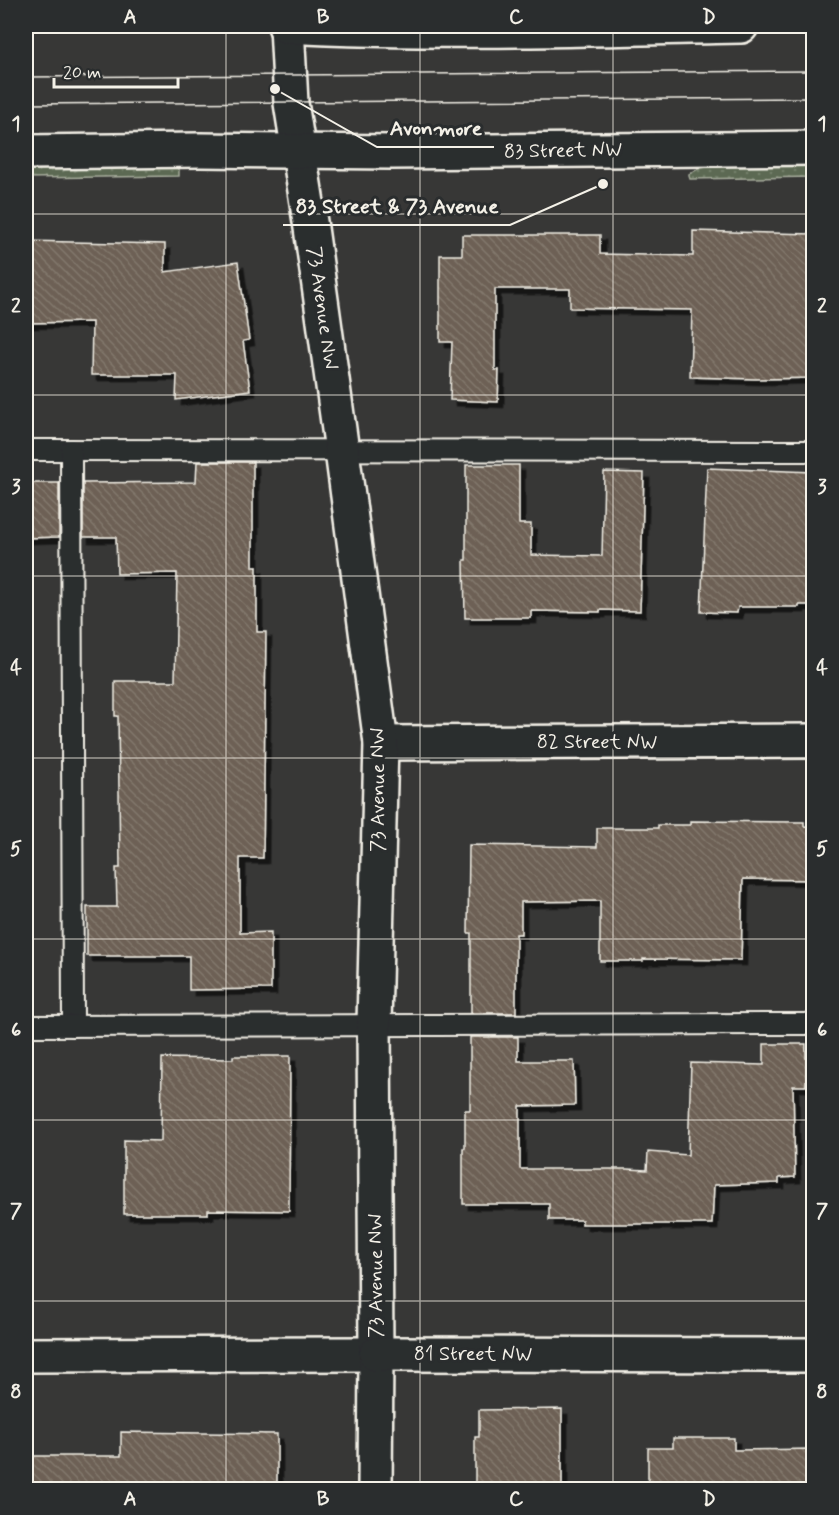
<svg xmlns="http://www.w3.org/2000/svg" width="839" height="1515" viewBox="0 0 839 1515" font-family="Mynerve,sans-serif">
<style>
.grass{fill:url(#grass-dots);stroke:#a8ad9d;stroke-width:1.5}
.building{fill:url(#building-back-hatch);stroke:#f4f1e8;stroke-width:1.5;filter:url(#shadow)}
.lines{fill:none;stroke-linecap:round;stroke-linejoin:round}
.service-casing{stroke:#f4f1e8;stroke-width:24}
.minor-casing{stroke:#f4f1e8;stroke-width:38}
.tertiary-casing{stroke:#f4f1e8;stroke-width:38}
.secondary-casing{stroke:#f4f1e8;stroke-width:38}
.service{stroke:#2a2d2e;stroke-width:20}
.minor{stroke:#2a2d2e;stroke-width:33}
.tertiary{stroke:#2a2d2e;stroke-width:33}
.secondary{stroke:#2a2d2e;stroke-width:33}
.tram{stroke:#f4f1e8;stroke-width:1.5}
.grid{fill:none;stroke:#f4f1e8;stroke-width:1.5;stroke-opacity:0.55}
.labels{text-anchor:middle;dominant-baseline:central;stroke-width:6;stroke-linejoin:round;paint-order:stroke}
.street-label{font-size:20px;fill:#f4f1e8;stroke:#2a2d2e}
.leader{fill:none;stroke:#f4f1e8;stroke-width:2}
.callout-dot{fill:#f4f1e8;stroke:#2a2d2e;stroke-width:2}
.callout-label{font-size:21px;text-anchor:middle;font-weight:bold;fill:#f4f1e8;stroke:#2a2d2e;stroke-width:6;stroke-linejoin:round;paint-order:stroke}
.neatline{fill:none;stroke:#f4f1e8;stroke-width:2}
.grid-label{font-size:20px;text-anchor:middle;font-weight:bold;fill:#f4f1e8}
</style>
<defs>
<pattern id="grass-dots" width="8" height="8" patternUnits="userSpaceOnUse" patternTransform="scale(1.5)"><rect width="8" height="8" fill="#5b6952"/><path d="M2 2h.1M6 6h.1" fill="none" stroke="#737f6b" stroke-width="1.8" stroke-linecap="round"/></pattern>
<pattern id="building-back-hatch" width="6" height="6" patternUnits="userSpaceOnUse" patternTransform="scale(1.5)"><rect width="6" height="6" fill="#6d6154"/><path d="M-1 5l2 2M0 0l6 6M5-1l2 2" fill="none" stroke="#82786d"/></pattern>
<filter id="shadow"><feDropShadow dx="5.5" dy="5.5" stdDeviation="0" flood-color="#0009"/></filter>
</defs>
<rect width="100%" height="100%" fill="#373736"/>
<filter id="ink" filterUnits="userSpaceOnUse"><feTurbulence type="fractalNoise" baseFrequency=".0167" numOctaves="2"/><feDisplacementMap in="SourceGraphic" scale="12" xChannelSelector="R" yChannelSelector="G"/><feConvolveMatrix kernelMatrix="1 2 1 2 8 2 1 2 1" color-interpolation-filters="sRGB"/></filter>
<g filter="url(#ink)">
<g class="grass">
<polygon points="813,164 813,177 690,179 689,176 689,174 698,169 715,165"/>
<polygon points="26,167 179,167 179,176 26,178"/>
</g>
<g class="building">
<polygon points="693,231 813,234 813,378 755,379 690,377 692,310 570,308 570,289 495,289 495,370 499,370 498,402 450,400 452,342 440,342 440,255 462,255 462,235 600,235 600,254 693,256"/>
<polygon points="26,241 165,244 165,272 238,262 249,340 243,341 250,390 176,400 177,375 91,375 92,322 26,323"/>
<polygon points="197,462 253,462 253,567 257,567 257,632 266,632 263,858 240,858 240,933 271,932 271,989 189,990 189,956 87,956 87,907 117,907 116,868 120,868 118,716 115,716 115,681 175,681 177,573 117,574 116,537 83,537 83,483 196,482"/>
<polygon points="466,465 519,465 519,524 531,524 531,555 602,556 604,472 644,473 640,611 600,610 600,612 531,611 531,618 465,618 464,560 466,560"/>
<polygon points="707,468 813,472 813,605 799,605 799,607 738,607 737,613 701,612"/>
<polygon points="26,483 59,483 59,537 26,538"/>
<polygon points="690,821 804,822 804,826 813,827 813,880 743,879 741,960 643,959 643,961 600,961 600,901 521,902 521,934 516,934 516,1013 471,1013 471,933 468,933 469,845 597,847 597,828 658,828 658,825 690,825"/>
<polygon points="470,1037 518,1037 518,1061 574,1061 575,1105 520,1106 520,1169 627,1169 647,1170 648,1152 688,1155 691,1063 764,1065 764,1044 806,1044 806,1086 793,1086 795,1177 779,1178 779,1183 714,1185 712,1224 582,1224 582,1220 549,1220 549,1204 463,1204 463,1148 465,1148 465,1110 470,1110"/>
<polygon points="233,1056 290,1056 289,1211 208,1210 208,1214 124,1214 124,1140 161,1141 162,1058 233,1059"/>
<polygon points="562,1409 562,1490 475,1490 475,1437 479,1437 479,1410"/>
<polygon points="121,1432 277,1434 277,1490 26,1490 26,1456 121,1456"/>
<polygon points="673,1438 734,1438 734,1450 813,1449 813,1490 648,1490 648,1448 673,1448"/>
</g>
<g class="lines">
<defs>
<g id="service">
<polyline points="26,450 814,451"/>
<polyline points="71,450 73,1026"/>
<polyline points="26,1026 814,1024"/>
</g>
<g id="minor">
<polyline points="381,743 814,741"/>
<polyline points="26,1355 376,1354"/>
</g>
<g id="tertiary">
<polyline points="287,26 291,103 311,228 342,451 381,743 374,1024 376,1354 375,1490"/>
<polyline points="376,1354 814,1355"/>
</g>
<g id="secondary">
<path d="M285,26C437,34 589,29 741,26"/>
<polyline points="26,152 200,150 393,152 814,148"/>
</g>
</defs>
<use href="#service" class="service-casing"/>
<use href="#minor" class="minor-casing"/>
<use href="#tertiary" class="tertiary-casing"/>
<use href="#secondary" class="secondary-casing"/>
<use href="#service" class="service"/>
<use href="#minor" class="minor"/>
<use href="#tertiary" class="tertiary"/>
<use href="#secondary" class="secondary"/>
<g class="tram">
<polyline points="26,77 814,71"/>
<polyline points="26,104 814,98"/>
</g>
</g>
</g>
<path class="grid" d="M226,26V1490M420,26V1490M613,26V1490M26,214H814M26,395H814M26,576H814M26,758H814M26,939H814M26,1120H814M26,1301H814"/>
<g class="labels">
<g class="street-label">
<text transform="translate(563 151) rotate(-1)">83 Street NW</text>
<text transform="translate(322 308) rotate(82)">73 Avenue NW</text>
<text x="597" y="742">82 Street NW</text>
<text transform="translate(378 790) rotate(-90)">73 Avenue NW</text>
<text transform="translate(376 1276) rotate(-90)">73 Avenue NW</text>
<text x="473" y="1354">81 Street NW</text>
</g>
</g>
<path class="leader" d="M275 89L377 147H494M603 184L510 225H283"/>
<g class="callout-dot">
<circle cx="275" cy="89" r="6"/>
<circle cx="603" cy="184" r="6"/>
</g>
<g class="callout-label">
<text x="436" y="135">Avonmore</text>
<text x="397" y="213">83 Street &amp; 73 Avenue</text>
</g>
<rect width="839" height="1515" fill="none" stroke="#2a2d2e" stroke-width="66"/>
<path d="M54 78v9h124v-9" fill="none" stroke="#f4f1e8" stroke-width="3"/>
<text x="63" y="78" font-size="18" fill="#f4f1e8" stroke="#2a2d2e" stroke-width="4.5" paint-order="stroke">20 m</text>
<rect x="33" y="33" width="773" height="1449" class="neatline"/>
<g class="grid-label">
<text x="130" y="23">A</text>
<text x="323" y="23">B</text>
<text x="516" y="23">C</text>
<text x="709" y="23">D</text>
<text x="16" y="130">1</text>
<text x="822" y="130">1</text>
<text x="16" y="312">2</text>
<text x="822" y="312">2</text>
<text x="16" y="493">3</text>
<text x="822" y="493">3</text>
<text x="16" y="674">4</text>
<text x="822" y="674">4</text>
<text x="16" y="855">5</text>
<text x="822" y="855">5</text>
<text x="16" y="1036">6</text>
<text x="822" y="1036">6</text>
<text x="16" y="1217">7</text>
<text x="822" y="1217">7</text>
<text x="16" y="1398">8</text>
<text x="822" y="1398">8</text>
<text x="130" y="1505">A</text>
<text x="323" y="1505">B</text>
<text x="516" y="1505">C</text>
<text x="709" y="1505">D</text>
</g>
</svg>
